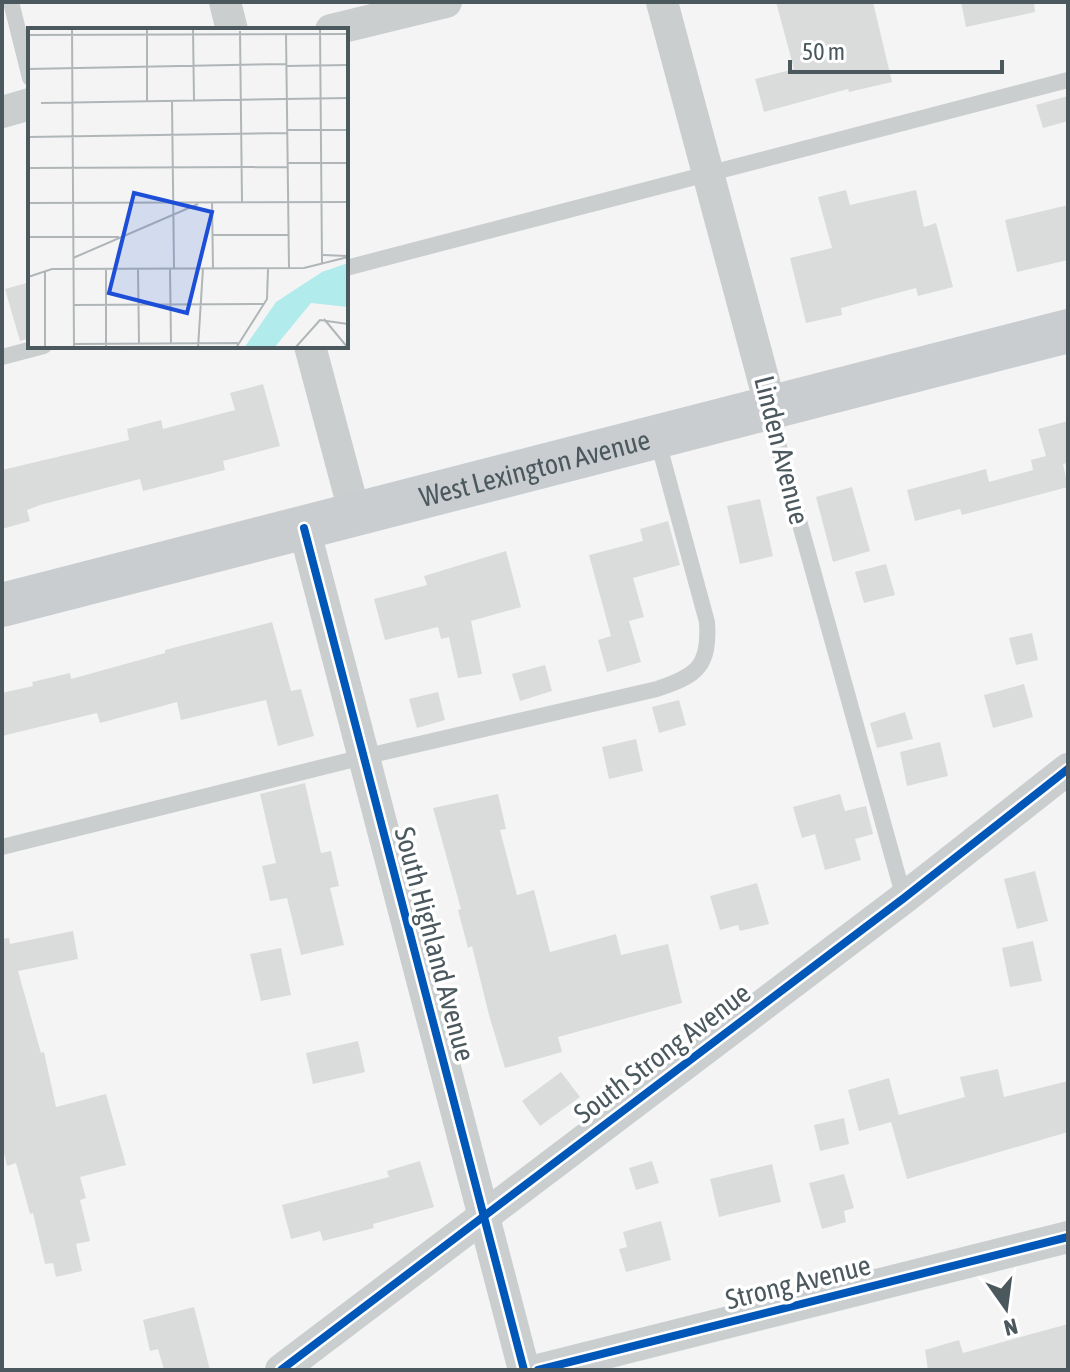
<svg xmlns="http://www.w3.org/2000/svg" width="1070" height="1372" viewBox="0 0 1070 1372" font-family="'Asap Condensed',sans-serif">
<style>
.building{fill:#dadcdc}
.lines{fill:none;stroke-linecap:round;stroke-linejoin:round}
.service{stroke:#cbcecf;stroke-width:16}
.minor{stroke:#cbcecf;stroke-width:32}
.primary{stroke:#c9cdcf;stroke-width:44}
.cycleway-casing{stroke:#fff;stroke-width:13}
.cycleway{stroke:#0057b8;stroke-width:8}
.labels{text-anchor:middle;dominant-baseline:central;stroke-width:7;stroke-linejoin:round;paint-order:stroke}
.street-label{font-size:28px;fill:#4b595f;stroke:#fff}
.inset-road{fill:none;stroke:#b0b6b8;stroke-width:2}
.view{fill:#1d4ed8;fill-opacity:0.15;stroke:#1d4ed8;stroke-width:4}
.inset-edge{fill:none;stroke:#4b595f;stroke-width:4}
</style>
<rect width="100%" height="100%" fill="#f4f4f4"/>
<g class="building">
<polygon points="776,2 873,2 892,82 849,92 848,89 764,112 755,79 794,69"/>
<polygon points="961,2 1034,2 1035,12 966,27"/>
<polygon points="1068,96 1068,121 1043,128 1036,105"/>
<polygon points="846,190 850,205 916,190 924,227 936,223 953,287 918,296 916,288 841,308 842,315 806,323 790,258 832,248 818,197"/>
<polygon points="1068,205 1068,260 1017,272 1005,220"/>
<polygon points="30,282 30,338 20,341 5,289"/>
<polygon points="263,384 280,446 223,461 225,470 143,491 140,479 40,505 27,510 30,521 2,529 2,470 129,440 127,429 161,420 163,429 235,410 230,393"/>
<polygon points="1068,421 1068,463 1063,464 1068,487 962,515 960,509 915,521 907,490 986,469 989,482 1033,470 1031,460 1046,456 1038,429"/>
<polygon points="852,487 870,551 833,562 816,497"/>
<polygon points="760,499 773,556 740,564 727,506"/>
<polygon points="668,521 680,565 633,578 644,617 629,621 641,662 607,672 598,640 611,636 589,555 643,541 640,529"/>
<polygon points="506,551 521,607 471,621 482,674 458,678 449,637 441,639 438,627 385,640 374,599 427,585 424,576"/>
<polygon points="886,564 895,595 864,603 855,572"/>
<polygon points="272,622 291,691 301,689 314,736 278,746 266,700 181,720 177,702 100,723 97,713 2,736 2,693 33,686 32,682 70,673 71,679 165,653 165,650"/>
<polygon points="1032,633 1038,660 1016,665 1009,638"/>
<polygon points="545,665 552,691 520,701 512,674"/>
<polygon points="1024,684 1033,717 993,728 984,695"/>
<polygon points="438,692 445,720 417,728 409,699"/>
<polygon points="679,700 686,725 659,733 652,707"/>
<polygon points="905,712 913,739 877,748 870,723"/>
<polygon points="636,739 643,771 609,779 602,747"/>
<polygon points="940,742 948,776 907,786 900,752"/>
<polygon points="305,783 321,853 331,851 339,886 330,888 344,945 301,955 287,898 270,901 262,866 276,863 260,794"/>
<polygon points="498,794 506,829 500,830 517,895 534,890 550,952 616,934 621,955 668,944 682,1003 558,1037 562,1052 505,1068 489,1015 472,946 468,948 458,910 461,909 433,808"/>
<polygon points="840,794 845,811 866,806 873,834 855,839 861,860 825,870 815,834 802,838 793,807"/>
<polygon points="1035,871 1048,921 1017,929 1004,879"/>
<polygon points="757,883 769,924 740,931 738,925 720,930 710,896"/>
<polygon points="73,931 78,959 18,971 41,1053 44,1052 56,1107 106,1094 126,1165 80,1177 86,1198 80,1200 90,1241 76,1244 82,1271 56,1277 53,1263 45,1264 33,1213 30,1214 16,1163 7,1166 2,1145 2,939 9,938 10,944"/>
<polygon points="1033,941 1042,981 1010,987 1002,948"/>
<polygon points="281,948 291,995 261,1001 250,954"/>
<polygon points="358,1041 365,1072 313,1084 306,1053"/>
<polygon points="998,1069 1004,1097 1068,1081 1068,1132 907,1179 891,1122 859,1131 848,1090 889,1078 899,1115 965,1097 960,1077"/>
<polygon points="561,1072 580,1097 540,1126 522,1101"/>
<polygon points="844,1118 849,1144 820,1151 814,1125"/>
<polygon points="420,1161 434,1207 373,1224 374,1228 323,1241 320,1231 291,1239 282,1205 389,1177 387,1171"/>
<polygon points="652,1161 659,1183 636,1190 629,1168"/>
<polygon points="772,1164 781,1202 719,1217 710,1179"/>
<polygon points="844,1174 854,1208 844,1211 846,1222 822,1229 809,1183"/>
<polygon points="661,1221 671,1260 626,1272 619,1249 627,1247 623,1232"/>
<polygon points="194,1307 210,1370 164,1370 158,1349 150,1351 143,1320"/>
<polygon points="1068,1324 1068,1370 928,1370 925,1350 959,1340 963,1353"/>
</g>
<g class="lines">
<g class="service">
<polyline points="11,2 30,78"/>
<polyline points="346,268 1068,80"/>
<polyline points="2,357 44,346"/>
<polyline points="771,409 781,456 904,898"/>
<path d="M2,847L363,757L657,689C697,676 710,666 707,622L657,438"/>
</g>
<g class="minor">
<polyline points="225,2 232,30"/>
<polyline points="662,2 771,408"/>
<polyline points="331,30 446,2"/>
<polyline points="2,112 30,104"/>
<polyline points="310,346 355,515"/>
<polyline points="304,528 524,1370"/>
<polyline points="281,1370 904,898 1068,769"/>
<polyline points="538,1370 1068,1237"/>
</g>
<path class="primary" id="s1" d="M2,605L1068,331"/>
<defs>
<g id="cycleway">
<polyline points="304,528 524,1370"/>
<polyline points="281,1370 904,898 1068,769"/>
<polyline points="538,1370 1068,1237"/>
</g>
</defs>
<use href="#cycleway" class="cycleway-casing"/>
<use href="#cycleway" class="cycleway"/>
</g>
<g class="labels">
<g class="street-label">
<text transform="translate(782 450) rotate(76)">Linden Avenue</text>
<text stroke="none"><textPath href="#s1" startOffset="550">West Lexington Avenue</textPath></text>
<text transform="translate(435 944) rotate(75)">South Highland Avenue</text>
<text transform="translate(662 1053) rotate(-37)">South Strong Avenue</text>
<text transform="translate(798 1282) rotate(-14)">Strong Avenue</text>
</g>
</g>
<g transform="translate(28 28)">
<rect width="320" height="320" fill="#f4f4f4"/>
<path d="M320,235V279L283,275L246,320H216L248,274L294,244Z" fill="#b1ebec"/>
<path class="inset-road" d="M44,0L46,320M119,0V74M165,0L166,73M292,0L294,235M212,3L214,174M258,5L261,240M0,7L320,6M258,38L320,37M0,41L258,36M144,73L146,240M13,75L320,70M259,102H320M0,109L259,105M259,135H320M0,140L259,139M184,174L185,240M0,175L320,174M184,207H261M0,209H91M295,227L319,228M45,230L170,176M78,241V320M110,241L111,315M142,241L143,315M17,244V320M0,249L24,241L276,240L320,229M46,277L236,276M296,291L320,320M46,316L210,315M170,320L175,240M208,320L239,271L240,241M267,320L292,292L320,296"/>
<path class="view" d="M106,165L184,184L159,285L81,265Z"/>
<rect width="320" height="320" class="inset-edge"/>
</g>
<rect width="1070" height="1372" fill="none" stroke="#4b595f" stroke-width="8"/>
<g transform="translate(1006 1308) rotate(166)" stroke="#ffffff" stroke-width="6" paint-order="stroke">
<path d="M0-6L14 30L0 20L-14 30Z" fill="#4b595f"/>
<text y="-12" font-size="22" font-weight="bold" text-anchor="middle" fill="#4b595f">N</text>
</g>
<path d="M790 60v12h212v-12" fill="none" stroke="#4b595f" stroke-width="4"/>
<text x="802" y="60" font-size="24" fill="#4b595f" stroke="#ffffff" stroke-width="6" paint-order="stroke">50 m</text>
</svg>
